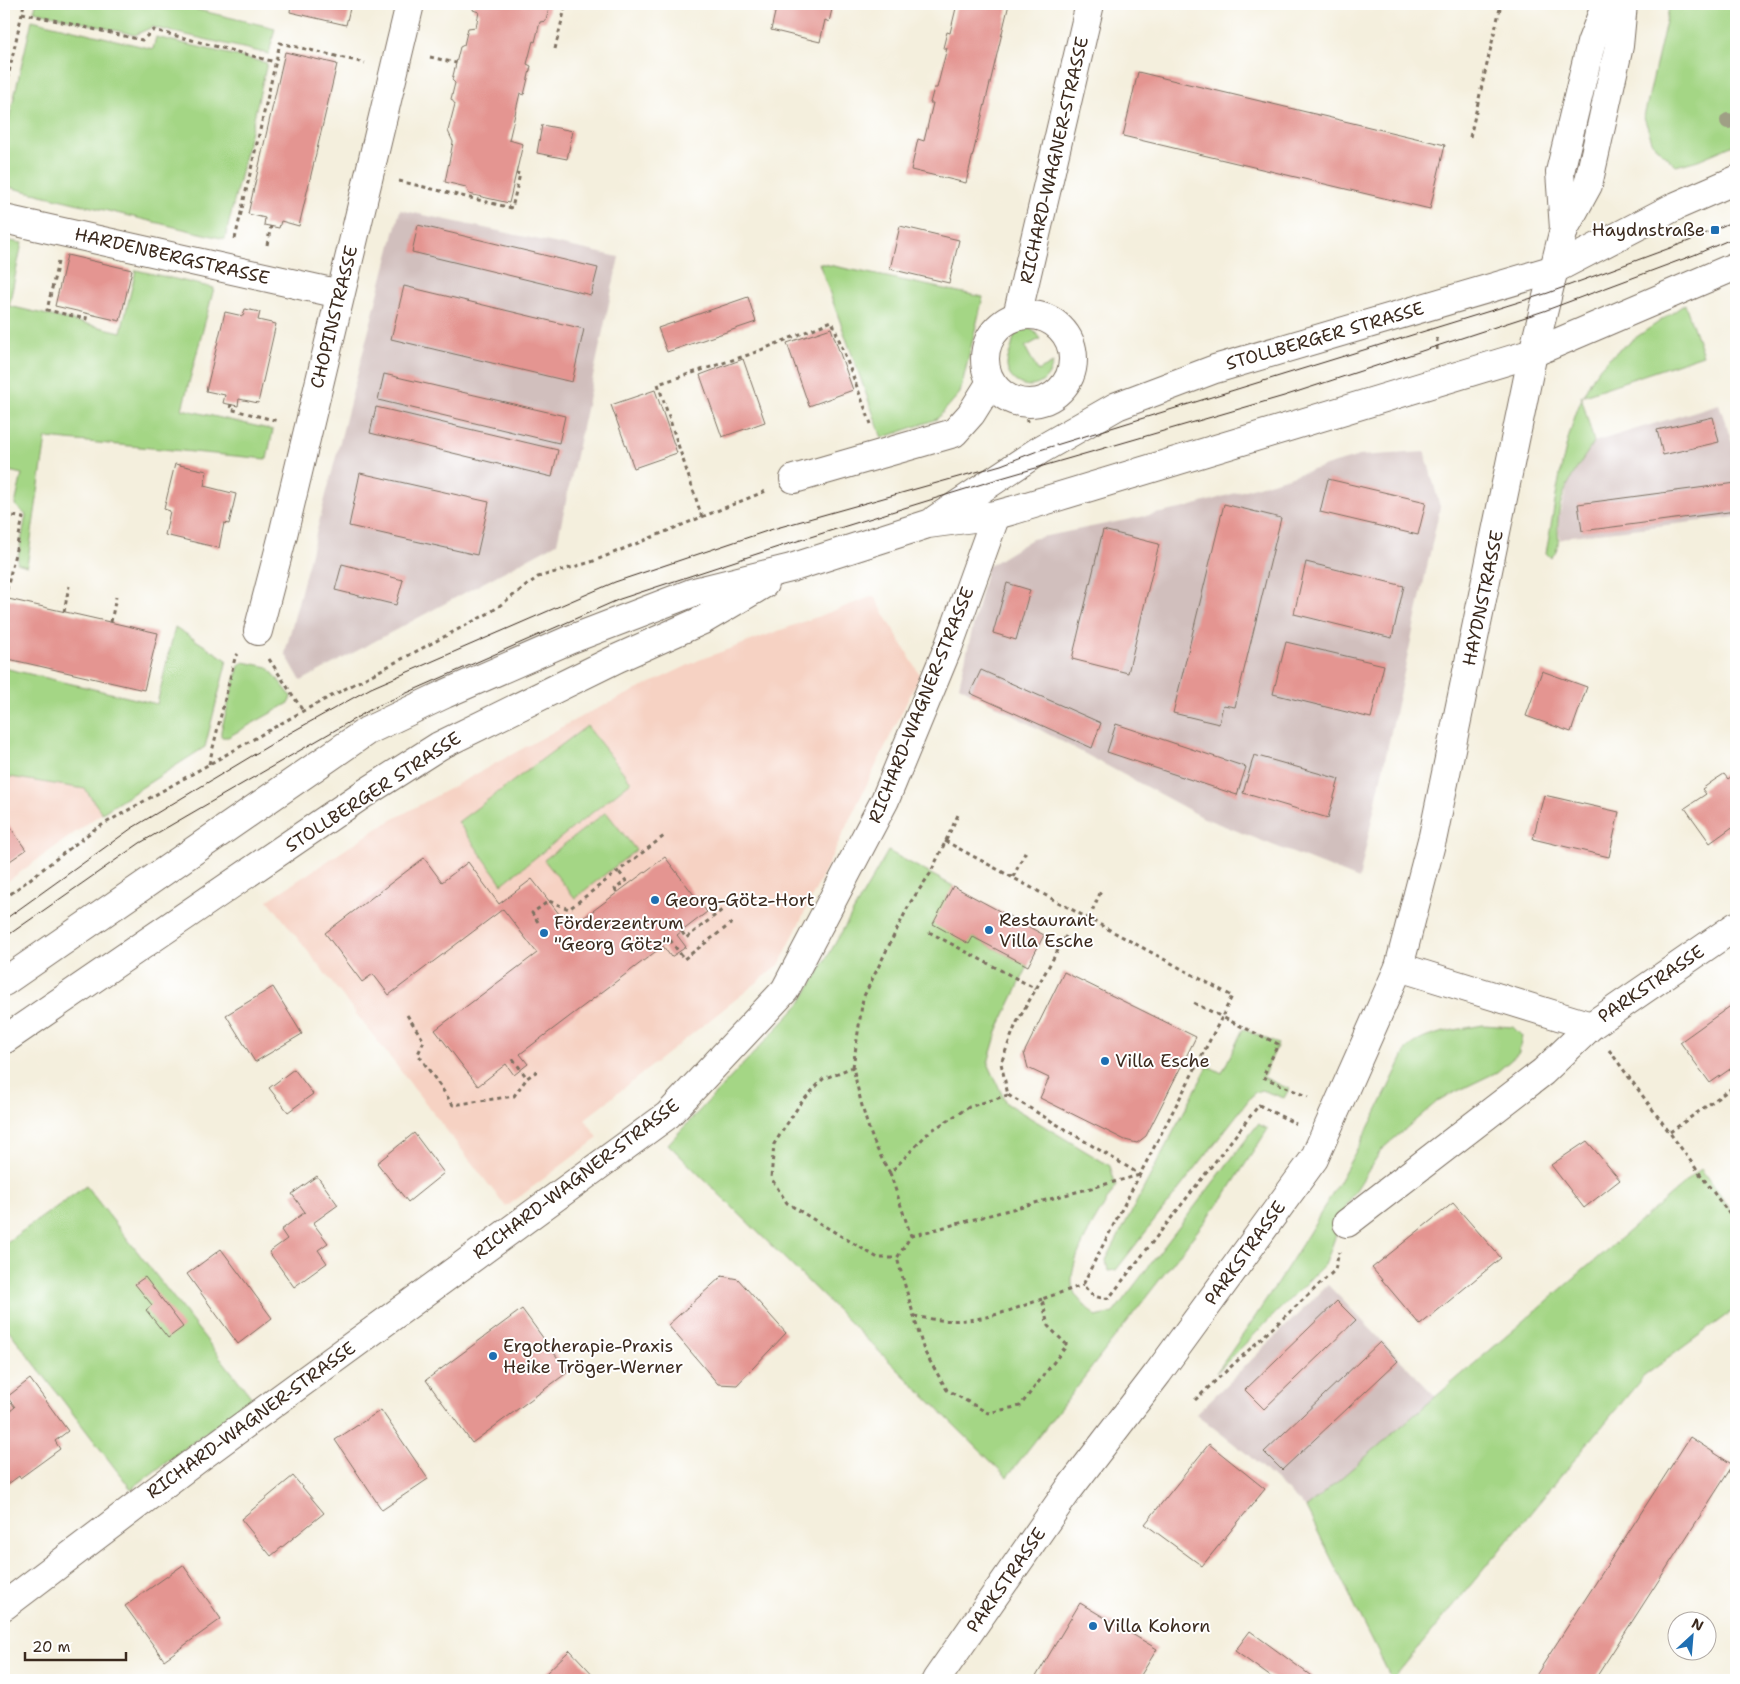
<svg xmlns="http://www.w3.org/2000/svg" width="1740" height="1684" viewBox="0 0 1740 1684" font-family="'Shantell Sans',sans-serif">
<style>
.built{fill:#f6d2c3}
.industrial{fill:#d1bfbd}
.green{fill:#a4d685;stroke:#708052}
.building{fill:#e49591}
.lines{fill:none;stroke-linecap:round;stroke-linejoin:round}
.minor-casing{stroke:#7c6f61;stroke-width:30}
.major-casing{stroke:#7c6f61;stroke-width:30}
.path{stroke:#7c6f61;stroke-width:3;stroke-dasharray:4 4;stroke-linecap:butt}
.minor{stroke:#fff;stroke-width:28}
.major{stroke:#fff;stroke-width:28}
.tram{stroke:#3b2a1e;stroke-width:1}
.tree{fill:#9f9f85}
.poi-dot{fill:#1f6fb2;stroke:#fff;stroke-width:2}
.labels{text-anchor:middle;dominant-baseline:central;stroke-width:4;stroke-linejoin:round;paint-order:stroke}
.street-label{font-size:18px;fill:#3b2a1e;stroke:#fff}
.poi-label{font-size:18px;fill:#3b2a1e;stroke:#fff;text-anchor:start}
</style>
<rect width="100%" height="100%" fill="#fff"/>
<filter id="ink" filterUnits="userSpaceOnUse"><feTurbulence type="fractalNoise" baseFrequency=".02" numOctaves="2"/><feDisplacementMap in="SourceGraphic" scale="10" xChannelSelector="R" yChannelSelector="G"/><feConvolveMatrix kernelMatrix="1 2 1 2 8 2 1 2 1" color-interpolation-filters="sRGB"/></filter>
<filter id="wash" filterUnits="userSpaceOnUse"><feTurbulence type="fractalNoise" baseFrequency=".0096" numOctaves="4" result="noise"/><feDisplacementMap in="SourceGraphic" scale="20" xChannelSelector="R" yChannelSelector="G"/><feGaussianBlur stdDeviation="1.12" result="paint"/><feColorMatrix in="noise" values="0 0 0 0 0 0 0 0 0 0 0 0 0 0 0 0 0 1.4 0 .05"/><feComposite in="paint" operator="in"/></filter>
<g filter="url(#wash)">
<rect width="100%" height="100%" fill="#f4efdd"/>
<g class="built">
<polygon points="874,596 920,675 779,965 585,1119 598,1138 506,1207 268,900 381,826 584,715 699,660"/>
<polygon points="4,776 85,789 102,813 4,884"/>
</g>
<g class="industrial">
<polygon points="400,210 619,257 557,543 301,681 285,653"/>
<polygon points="1719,404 1736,454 1736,517 1571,536 1560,540 1558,520 1568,484 1594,442"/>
<polygon points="1425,452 1440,507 1359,879 1204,818 959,686 987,567 1032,539 1185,508 1359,456"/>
<polygon points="1328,1285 1437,1398 1306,1508 1247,1454 1196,1414"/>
</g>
<g class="green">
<polygon points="36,4 172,4 275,28 269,54 152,27 135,35 34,11"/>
<polygon points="1670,4 1736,4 1736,144 1698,160 1676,166 1653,144 1644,117"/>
<polygon points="32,20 153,49 156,37 267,63 225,239 4,186 4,141"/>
<polygon points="4,240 22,243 9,306 121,332 136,270 214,288 182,409 273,430 267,459 46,438 27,566 17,563 26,515 15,505 22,474 4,470"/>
<polygon points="819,263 983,297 960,393 937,419 882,438"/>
<path d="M1685,304L1703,355L1581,396L1594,442C1579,466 1559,491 1558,521C1557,535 1562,546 1551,558L1546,553C1557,499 1566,397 1608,359C1631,339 1660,322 1685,304Z"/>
<path d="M1028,328L1035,332L1040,339L1025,347L1038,371L1053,363C1045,399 1007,387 1007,365C1007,359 1010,352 1012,346C1014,335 1016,329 1028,328Z"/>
<polygon points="175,627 227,660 205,747 102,813 85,789 4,776 4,668 157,704"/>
<polygon points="244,662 268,667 291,696 289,703 228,737 221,737 221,731 239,665"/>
<polygon points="587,726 631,782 502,884 458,822"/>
<polygon points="606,812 636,850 575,898 544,860"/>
<path d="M888,851L953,886L969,943L973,937L1028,966L998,1029L988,1063L1006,1103L1110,1166L1116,1186C1103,1209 1060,1268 1075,1294C1080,1302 1090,1310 1096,1317L1113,1313L1258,1124L1268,1129L1226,1194L1007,1477L668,1144L801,1003Z"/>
<path d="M1483,1025L1513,1027L1522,1036L1519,1053L1497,1072L1439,1100L1382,1149L1346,1206L1326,1263L1216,1373C1289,1271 1354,1165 1406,1050C1424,1032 1458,1030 1483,1025Z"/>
<polygon points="1243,1029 1278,1044 1263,1077 1289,1089 1284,1098 1261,1090 1254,1093 1116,1270 1108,1271 1106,1260 1208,1066 1222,1073"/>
<polygon points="1701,1169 1736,1217 1736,1308 1643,1377 1392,1680 1306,1508"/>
<polygon points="86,1186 252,1398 131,1489 4,1324 4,1244"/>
</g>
<g id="blocks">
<g class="building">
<polygon points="291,4 351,4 346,25 290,12"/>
<polygon points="474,4 550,4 546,21 540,22 535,42 533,41 527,64 531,66 524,95 520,93 509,140 523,144 509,203 469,194 466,187 445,182 453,142 448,131 455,104 451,99 455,83 452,80 460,47 464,45 468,28 476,27 479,12 473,10"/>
<polygon points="777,4 833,5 829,22 825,20 820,42 771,30"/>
<polygon points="957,4 1009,4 966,183 911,170 918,139 924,141 933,103 930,103 934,88 937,88 947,48 943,48 947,32 950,33"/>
<polygon points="285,52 337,64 299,226 281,221 279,228 264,225 265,218 248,214"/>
<polygon points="1138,72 1445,145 1430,209 1123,136"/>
<polygon points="542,125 573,131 567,159 537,153"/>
<polygon points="418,225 598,268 591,295 412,252"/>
<polygon points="900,226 959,240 949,283 890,269"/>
<polygon points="67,255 132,270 120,321 55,306"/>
<polygon points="404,286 584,329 572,382 391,339"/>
<polygon points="748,297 756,322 667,352 658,328"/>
<polygon points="245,309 260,312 258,320 276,324 258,403 239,399 238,406 223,403 225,395 206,391 225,312 243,316"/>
<polygon points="831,328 853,390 809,406 787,343"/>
<polygon points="743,359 765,422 722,437 700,375"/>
<polygon points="384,374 565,416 559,443 378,400"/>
<polygon points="655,390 677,453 634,468 611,405"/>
<polygon points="376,407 558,450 552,477 370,433"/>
<polygon points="1713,417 1719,442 1663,455 1657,430"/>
<polygon points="175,464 207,471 204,486 236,494 229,524 224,523 219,548 165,535 170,511 164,509"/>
<polygon points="360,473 489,502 477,555 349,526"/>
<polygon points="1328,479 1426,502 1418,535 1320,512"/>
<polygon points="1736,483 1736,511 1582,531 1578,504"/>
<polygon points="1224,504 1281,518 1235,707 1223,705 1219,724 1173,713"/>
<polygon points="1103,530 1159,544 1128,673 1072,659"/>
<polygon points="1306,562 1404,586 1392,638 1294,614"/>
<polygon points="342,564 403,580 396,605 335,590"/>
<polygon points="1007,583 1030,590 1016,640 993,633"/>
<polygon points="4,598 158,633 144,690 4,658"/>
<polygon points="1286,642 1384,665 1371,718 1273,694"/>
<polygon points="981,670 1101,723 1092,748 970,693"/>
<polygon points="1542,671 1587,687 1571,732 1526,716"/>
<polygon points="1116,724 1246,767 1237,795 1107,752"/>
<polygon points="1254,755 1339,779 1328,818 1243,793"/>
<polygon points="1736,773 1736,828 1733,830 1731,828 1710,843 1685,808 1706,794 1702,789 1713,781 1724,774 1728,779"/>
<polygon points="1544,795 1619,812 1609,857 1533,839"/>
<polygon points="4,818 26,850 4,865"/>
<polygon points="665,857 707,912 677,935 686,947 671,957 663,946 520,1054 528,1064 514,1075 506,1064 478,1086 435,1030 537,953 503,909 389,995 373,974 362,982 325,933 424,858 442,882 468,862 499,904 532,879 570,928"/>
<polygon points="953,886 1044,935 1028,966 973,937 969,944 933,924"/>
<polygon points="1064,972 1196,1037 1146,1136 1137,1143 1125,1140 1040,1098 1049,1078 1028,1068 1024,1053"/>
<polygon points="273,987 302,1034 255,1062 226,1015"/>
<polygon points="1736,1002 1736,1065 1710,1083 1680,1042"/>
<polygon points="294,1069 313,1094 288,1112 269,1088"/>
<polygon points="414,1133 444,1173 408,1202 377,1163"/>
<polygon points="1587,1141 1620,1180 1584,1208 1551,1165"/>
<polygon points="317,1176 338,1205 313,1223 328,1243 318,1250 327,1263 294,1287 269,1252 287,1239 281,1230 305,1212 292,1194"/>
<polygon points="1453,1203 1501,1258 1420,1325 1372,1268"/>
<polygon points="221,1249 272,1318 238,1344 187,1274"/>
<polygon points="722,1276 738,1279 786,1333 737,1385 718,1384 668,1325"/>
<polygon points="145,1277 183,1327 168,1338 146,1310 152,1305 135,1284"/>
<polygon points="1337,1301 1356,1320 1264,1409 1245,1390"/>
<polygon points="522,1309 568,1372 472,1443 426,1380"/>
<polygon points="1380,1342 1398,1361 1282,1470 1264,1452"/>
<polygon points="30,1379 68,1431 55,1441 60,1449 20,1478 19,1476 4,1487 4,1416 15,1407 7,1397"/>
<polygon points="381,1410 428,1479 382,1510 335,1440"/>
<polygon points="1690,1437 1733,1465 1597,1676 1595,1680 1533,1680"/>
<polygon points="1209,1444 1265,1489 1202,1566 1145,1524"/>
<polygon points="293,1476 324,1513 271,1556 241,1519"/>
<polygon points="183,1565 221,1619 164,1660 125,1606"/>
<polygon points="1080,1603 1157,1649 1138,1680 1034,1680"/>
<polygon points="1250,1631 1314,1678 1312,1680 1275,1680 1235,1651"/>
<polygon points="570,1650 598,1680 550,1680 544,1675"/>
</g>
</g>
</g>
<g filter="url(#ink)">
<use href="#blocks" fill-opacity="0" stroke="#7c6f61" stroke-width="1"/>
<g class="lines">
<defs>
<g id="minor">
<polyline points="4,219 340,294"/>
<polyline points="1564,229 1560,172 1591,43 1606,4"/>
<circle cx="1029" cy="359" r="44"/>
<polyline points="1017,316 1090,4"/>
<polyline points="794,479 954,433 971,414 991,382"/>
<polyline points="258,631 283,535 410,4"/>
<polyline points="1399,967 1591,1026"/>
<polyline points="1347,1223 1543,1072 1591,1026 1736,926"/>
<polyline points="4,1606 199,1458 668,1115 785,990 885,800 949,645 996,515"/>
<polyline points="936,1680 1069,1489 1158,1373 1314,1159 1399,967 1433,836 1533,353 1564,229 1588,185 1619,46 1623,4"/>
</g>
<g id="major">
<polyline points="936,519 1040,450 1117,406 1215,369 1555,269 1676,206 1736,180"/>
<polyline points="4,982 367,731 445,694 569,640 694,592 791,568 928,524 996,515 1014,510 1533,353 1736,266"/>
<polyline points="4,1040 362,795 439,746 618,658 703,620 764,584"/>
</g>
</defs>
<use href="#minor" class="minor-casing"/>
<use href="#major" class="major-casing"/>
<g class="path">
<polyline points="22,13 142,40 154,30 275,62"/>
<polyline points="555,49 566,4"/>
<polyline points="4,56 12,58"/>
<polyline points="430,57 456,63"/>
<polyline points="4,95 24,4"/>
<polyline points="1470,137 1501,4"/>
<polyline points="399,181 512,208 520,174 516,173"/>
<polyline points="235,239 280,43 365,63"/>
<polyline points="267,245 271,226"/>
<polyline points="58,262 47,310 86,319 87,313"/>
<polyline points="1437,350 1437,336"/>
<polyline points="1025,403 1027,422"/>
<polyline points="231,404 230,409 278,421"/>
<polyline points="702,517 658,384 751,354 832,321 871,424"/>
<polyline points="5,598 23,518 13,516"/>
<polyline points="64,612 69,586"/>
<polyline points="111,622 116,597"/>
<polyline points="269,659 303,711"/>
<polyline points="209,764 235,658 238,654"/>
<polyline points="945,841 1232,996 1222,1017 1278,1044 1263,1077 1308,1097"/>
<polyline points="1013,877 1026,851"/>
<polyline points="617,892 615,889 626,881 619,872"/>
<polyline points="4,899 95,829 303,711 491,612 538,577 591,562 766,491"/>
<polyline points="1089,918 1101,891"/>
<polyline points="538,922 532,913 549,901 569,909 664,836"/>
<polyline points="682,932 686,938 722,910"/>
<polyline points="929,932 1036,989"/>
<polyline points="1066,936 1016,1024 1001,1063 1008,1095 1141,1175"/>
<polyline points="670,940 684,959 732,923"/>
<path d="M1194,1003L1222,1017L1090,1270L1083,1285C1091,1295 1096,1299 1109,1298L1259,1105L1296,1124"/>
<polyline points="407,1015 424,1041 418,1054 453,1105 514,1096 527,1078"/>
<polyline points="1609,1050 1736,1223"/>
<polyline points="513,1059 527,1078 539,1070"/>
<polyline points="853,1067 863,998 910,903 930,874 958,815"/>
<polyline points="1008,1095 969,1107 929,1132 890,1173 911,1236 897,1258 924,1351 947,1390 988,1413 1020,1406 1067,1345 1048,1326 1042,1299 1083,1285"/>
<polyline points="1670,1132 1736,1085"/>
<path d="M890,1173C868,1137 862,1108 853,1067L823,1079L800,1104L774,1144L771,1178L787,1203L816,1221L878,1258H897"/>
<polyline points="911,1236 1140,1175"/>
<path d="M914,1316C966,1327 993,1317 1042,1299"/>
<polyline points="1195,1400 1335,1270 1339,1252"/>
</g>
<use href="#minor" class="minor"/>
<use href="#major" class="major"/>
<g class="tram">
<polyline points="4,920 132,828 290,733 371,688 615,582 773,529 1001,465 1040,450 1548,293 1689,241 1736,220"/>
<polyline points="4,938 140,843 375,707 620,599 778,547 998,479 1284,396 1437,346 1544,311 1694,255 1736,237"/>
</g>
</g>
<circle class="tree" cx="1728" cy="121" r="8"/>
</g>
<g class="poi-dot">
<rect x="1710" y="225" width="10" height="10" rx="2.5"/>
<circle cx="655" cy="900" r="5"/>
<circle cx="989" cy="930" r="5"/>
<circle cx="544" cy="933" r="5"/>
<circle cx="1105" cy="1061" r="5"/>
<circle cx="493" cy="1356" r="5"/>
<circle cx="1093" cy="1626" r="5"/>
</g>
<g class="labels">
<g class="street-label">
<text transform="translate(1054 160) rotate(-77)">RICHARD-WAGNER-STRASSE</text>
<text transform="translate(172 256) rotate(13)">HARDENBERGSTRASSE</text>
<text transform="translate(334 317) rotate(-76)">CHOPINSTRASSE</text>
<text transform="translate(1325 336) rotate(-16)">STOLLBERGER STRASSE</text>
<text transform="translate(1483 598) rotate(-78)">HAYDNSTRASSE</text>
<text transform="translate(921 705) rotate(-68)">RICHARD-WAGNER-STRASSE</text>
<text transform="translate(373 792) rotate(-33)">STOLLBERGER STRASSE</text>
<text transform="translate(1651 984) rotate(-34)">PARKSTRASSE</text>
<text transform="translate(576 1179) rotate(-37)">RICHARD-WAGNER-STRASSE</text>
<text transform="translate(1245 1253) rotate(-54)">PARKSTRASSE</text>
<text transform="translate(251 1420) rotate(-36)">RICHARD-WAGNER-STRASSE</text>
<text transform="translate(1006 1580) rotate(-55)">PARKSTRASSE</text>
</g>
<g class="poi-label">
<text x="1705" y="230" text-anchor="end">Haydnstraße</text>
<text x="665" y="900">Georg-Götz-Hort</text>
<text x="999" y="920">Restaurant<tspan x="999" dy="21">Villa Esche</tspan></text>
<text x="554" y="923">Förderzentrum<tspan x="554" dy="21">"Georg Götz"</tspan></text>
<text x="1115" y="1061">Villa Esche</text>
<text x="503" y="1346">Ergotherapie-Praxis<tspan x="503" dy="21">Heike Tröger-Werner</tspan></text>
<text x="1103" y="1626">Villa Kohorn</text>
</g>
</g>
<rect width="1740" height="1684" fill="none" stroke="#fff" stroke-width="20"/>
<g transform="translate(1692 1636) rotate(26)"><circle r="24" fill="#ffffff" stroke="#b1aaa5"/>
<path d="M0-4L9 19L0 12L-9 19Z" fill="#1f6fb2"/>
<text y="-8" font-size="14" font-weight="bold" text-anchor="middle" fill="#3b2a1e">N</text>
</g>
<path d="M25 1652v8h101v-8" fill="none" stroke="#3b2a1e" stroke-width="2.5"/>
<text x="32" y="1652" font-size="15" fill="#3b2a1e" stroke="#ffffff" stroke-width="4" paint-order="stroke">20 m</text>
</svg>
